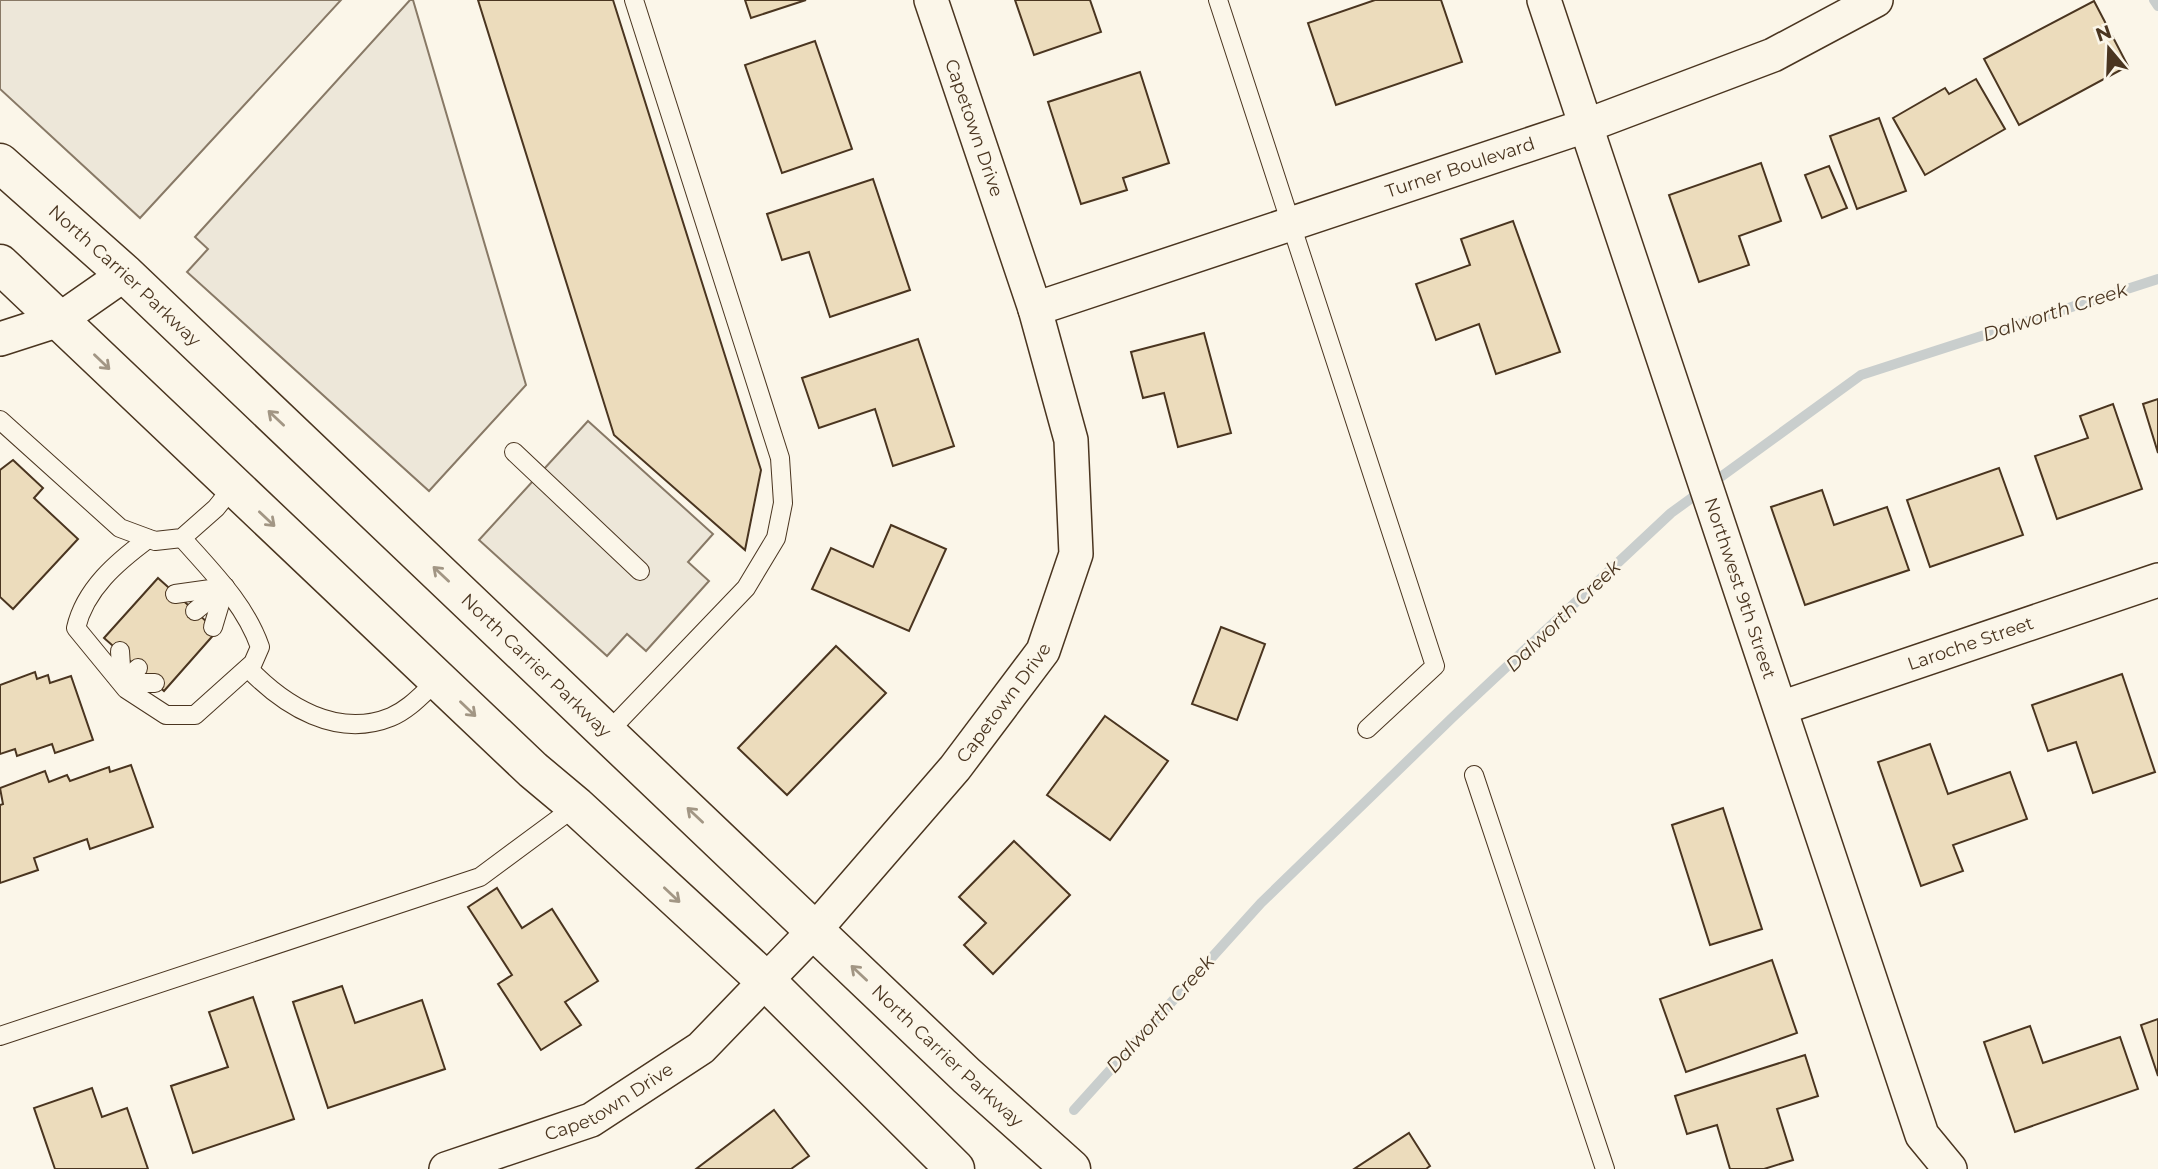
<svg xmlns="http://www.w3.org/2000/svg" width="2158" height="1169" viewBox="0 0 2158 1169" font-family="Montserrat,sans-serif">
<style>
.parking{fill:#ede7d9;stroke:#887966;stroke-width:2}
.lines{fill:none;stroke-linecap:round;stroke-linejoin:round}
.stream{stroke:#c9cecd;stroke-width:10}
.building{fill:#ecdcbc;stroke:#4a3520;stroke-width:2}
.service-casing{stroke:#4a3520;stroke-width:20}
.minor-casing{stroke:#4a3520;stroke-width:36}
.secondary-casing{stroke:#4a3520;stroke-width:41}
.service{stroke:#fbf6e9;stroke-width:18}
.minor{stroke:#fbf6e9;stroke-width:33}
.secondary{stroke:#fbf6e9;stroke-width:38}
.oneway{stroke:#a29684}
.labels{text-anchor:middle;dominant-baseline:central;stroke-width:5;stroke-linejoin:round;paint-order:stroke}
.street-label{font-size:18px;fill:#4a3520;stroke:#fbf6e9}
.water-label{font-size:19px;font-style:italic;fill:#4a3520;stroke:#fbf6e9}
</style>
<rect width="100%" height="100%" fill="#fbf6e9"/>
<g class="parking">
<polygon points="0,0 341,0 140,218 0,89"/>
<polygon points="410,0 413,0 526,385 429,491 187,272 208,249 195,237"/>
<polygon points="588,421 713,534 688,562 709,581 646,651 627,634 607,656 479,540"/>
</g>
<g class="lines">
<g class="stream">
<polyline points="2154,0 2158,6"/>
<polyline points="1074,1110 1261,903 1453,717 1671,513 1861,375 2158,279"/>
</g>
</g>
<g class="building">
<polygon points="478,0 613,0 761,470 745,550 614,435"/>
<polygon points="745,0 806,0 751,18"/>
<polygon points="1015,0 1090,0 1101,32 1034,55"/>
<polygon points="1375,0 1441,0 1462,62 1336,105 1308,23"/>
<polygon points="2094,1 2128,66 2019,125 1984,59"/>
<polygon points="815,41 852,149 782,173 745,65"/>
<polygon points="1140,72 1169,163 1123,178 1127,190 1081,204 1048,102"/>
<polygon points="1976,79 2005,129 1925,175 1893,118 1945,88 1949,94"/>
<polygon points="1879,118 1906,191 1857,209 1830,136"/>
<polygon points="1761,163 1781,221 1739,236 1749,265 1699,282 1669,195"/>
<polygon points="1829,166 1847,208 1822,218 1805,175"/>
<polygon points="873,179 910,290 830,317 809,252 782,260 767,214"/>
<polygon points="1513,221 1560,352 1496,374 1479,324 1436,340 1416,284 1470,265 1461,239"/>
<polygon points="1204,333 1231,433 1178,447 1164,393 1143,398 1131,352"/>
<polygon points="918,339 954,446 893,466 875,409 819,428 802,378"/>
<polygon points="2158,399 2158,453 2143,404"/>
<polygon points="2113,404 2142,489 2057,519 2035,456 2088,438 2080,416"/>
<polygon points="13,460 43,488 34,498 78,539 13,609 0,597 0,470"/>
<polygon points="1999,468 2023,535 1930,567 1907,500"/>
<polygon points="1822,490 1834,525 1887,507 1909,570 1805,605 1771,507"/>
<polygon points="891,525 946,549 909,631 812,589 831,548 873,567"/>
<polygon points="158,578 217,631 164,691 104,638"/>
<polygon points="1221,627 1265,644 1237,720 1192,704"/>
<polygon points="836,646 886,693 787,795 738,748"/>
<polygon points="35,672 37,679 48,675 50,683 71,676 93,740 55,753 52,744 17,756 15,749 0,754 0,685"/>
<polygon points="2122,674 2155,772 2093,793 2076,742 2048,751 2032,705"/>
<polygon points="1105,716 1168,761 1110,840 1047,795"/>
<polygon points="1930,744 1948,794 2010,772 2027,819 1953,845 1963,871 1921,886 1878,762"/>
<polygon points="131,765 153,827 90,849 87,839 34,858 38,870 0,883 0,805 3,804 0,788 45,771 49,782 67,775 70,781 109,767 110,772"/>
<polygon points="1723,808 1762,929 1710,945 1672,825"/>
<polygon points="1014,841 1070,895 993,974 964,945 986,923 959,897"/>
<polygon points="497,888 522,928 552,909 598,981 565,1002 581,1025 541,1050 498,984 512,975 468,907"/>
<polygon points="1772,960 1797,1033 1686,1072 1660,999"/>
<polygon points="342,986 355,1023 422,1000 445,1069 328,1108 293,1002"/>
<polygon points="253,997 294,1119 193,1153 171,1086 228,1067 209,1012"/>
<polygon points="2158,1019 2158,1076 2141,1025"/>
<polygon points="2030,1026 2043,1063 2120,1037 2138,1089 2015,1132 1984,1042"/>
<polygon points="1805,1055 1818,1096 1777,1109 1793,1160 1764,1169 1730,1169 1717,1125 1687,1134 1675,1096"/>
<polygon points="92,1088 102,1117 127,1108 148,1169 55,1169 34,1108"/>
<polygon points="774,1110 809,1156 791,1169 696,1169"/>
<polygon points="1409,1133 1430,1166 1426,1169 1354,1169"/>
</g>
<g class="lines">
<defs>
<g id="service">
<polyline points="1218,0 1435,666 1367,729"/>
<polyline points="0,420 120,528 155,541 182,538 216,508 233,487"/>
<polyline points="514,452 640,571"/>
<path d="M148,539C117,562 85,589 76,628L126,689L166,715H195L253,663L260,647C245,604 212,572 182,538"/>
<polyline points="175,594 225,587"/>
<polyline points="195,611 225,587"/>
<polyline points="213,627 225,587"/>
<polyline points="120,651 122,683"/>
<path d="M248,668C284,706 337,739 391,717C410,709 423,693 438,680"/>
<polyline points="122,683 155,683"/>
<polyline points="122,683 138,668"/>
<polyline points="608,732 746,588 776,538 783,503 780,458 634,0"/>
<polyline points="1474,775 1605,1169"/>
<polyline points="0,1036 480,877 576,806"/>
</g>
<g id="minor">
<path id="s1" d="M1544,0L1922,1135L1950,1169"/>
<path id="s2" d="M1035,309L1588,125L1773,55L1876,0"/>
<polyline points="0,339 59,320 125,274"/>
<path id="s3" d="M1781,708L2158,580"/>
<path id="s4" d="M446,1169L591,1120L701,1048L814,931L955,768L1043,651L1076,554L1071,440L1035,309L931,0"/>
</g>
<g id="secondary">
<path id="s5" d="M0,163L125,274L967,1076L1071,1169"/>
<polyline points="0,264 533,770 576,806 767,982 955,1169"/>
</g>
</defs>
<use href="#service" class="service-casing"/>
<use href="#minor" class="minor-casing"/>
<use href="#secondary" class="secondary-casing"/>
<use href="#service" class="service"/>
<use href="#minor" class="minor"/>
<use href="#secondary" class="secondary"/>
</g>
<defs><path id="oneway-shaft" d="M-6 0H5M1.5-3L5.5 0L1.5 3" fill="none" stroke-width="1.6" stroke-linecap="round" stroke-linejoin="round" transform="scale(1.75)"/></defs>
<g class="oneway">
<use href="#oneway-shaft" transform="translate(102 362) rotate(44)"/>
<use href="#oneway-shaft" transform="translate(276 418) rotate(-137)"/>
<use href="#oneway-shaft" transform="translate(267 519) rotate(43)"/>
<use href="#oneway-shaft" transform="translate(441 574) rotate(-137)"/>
<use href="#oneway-shaft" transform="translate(468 709) rotate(44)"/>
<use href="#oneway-shaft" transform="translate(695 815) rotate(-137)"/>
<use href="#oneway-shaft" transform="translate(672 895) rotate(43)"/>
<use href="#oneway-shaft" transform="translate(859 973) rotate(-137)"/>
</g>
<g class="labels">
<g class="street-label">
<text transform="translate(974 128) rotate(71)">Capetown Drive</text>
<text stroke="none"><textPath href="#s2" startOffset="448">Turner Boulevard</textPath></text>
<text stroke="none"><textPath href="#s5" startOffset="168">North Carrier Parkway</textPath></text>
<text stroke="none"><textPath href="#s1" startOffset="620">Northwest 9th Street</textPath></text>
<text stroke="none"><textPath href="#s3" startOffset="200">Laroche Street</textPath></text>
<text stroke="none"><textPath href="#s5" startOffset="735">North Carrier Parkway</textPath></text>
<text stroke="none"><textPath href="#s4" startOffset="744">Capetown Drive</textPath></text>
<text stroke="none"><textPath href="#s5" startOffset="1302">North Carrier Parkway</textPath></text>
<text stroke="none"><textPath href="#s4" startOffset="177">Capetown Drive</textPath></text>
</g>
<g class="water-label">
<text transform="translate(2055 312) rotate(-18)">Dalworth Creek</text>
<text transform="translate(1563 616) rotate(-44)">Dalworth Creek</text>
<text transform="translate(1160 1014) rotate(-48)">Dalworth Creek</text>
</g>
</g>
<g transform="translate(2109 49) rotate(341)" stroke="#fbf6e9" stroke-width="5" paint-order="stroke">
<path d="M0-5L12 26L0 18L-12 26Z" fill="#4a3520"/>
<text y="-10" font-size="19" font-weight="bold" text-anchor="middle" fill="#4a3520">N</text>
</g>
</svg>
